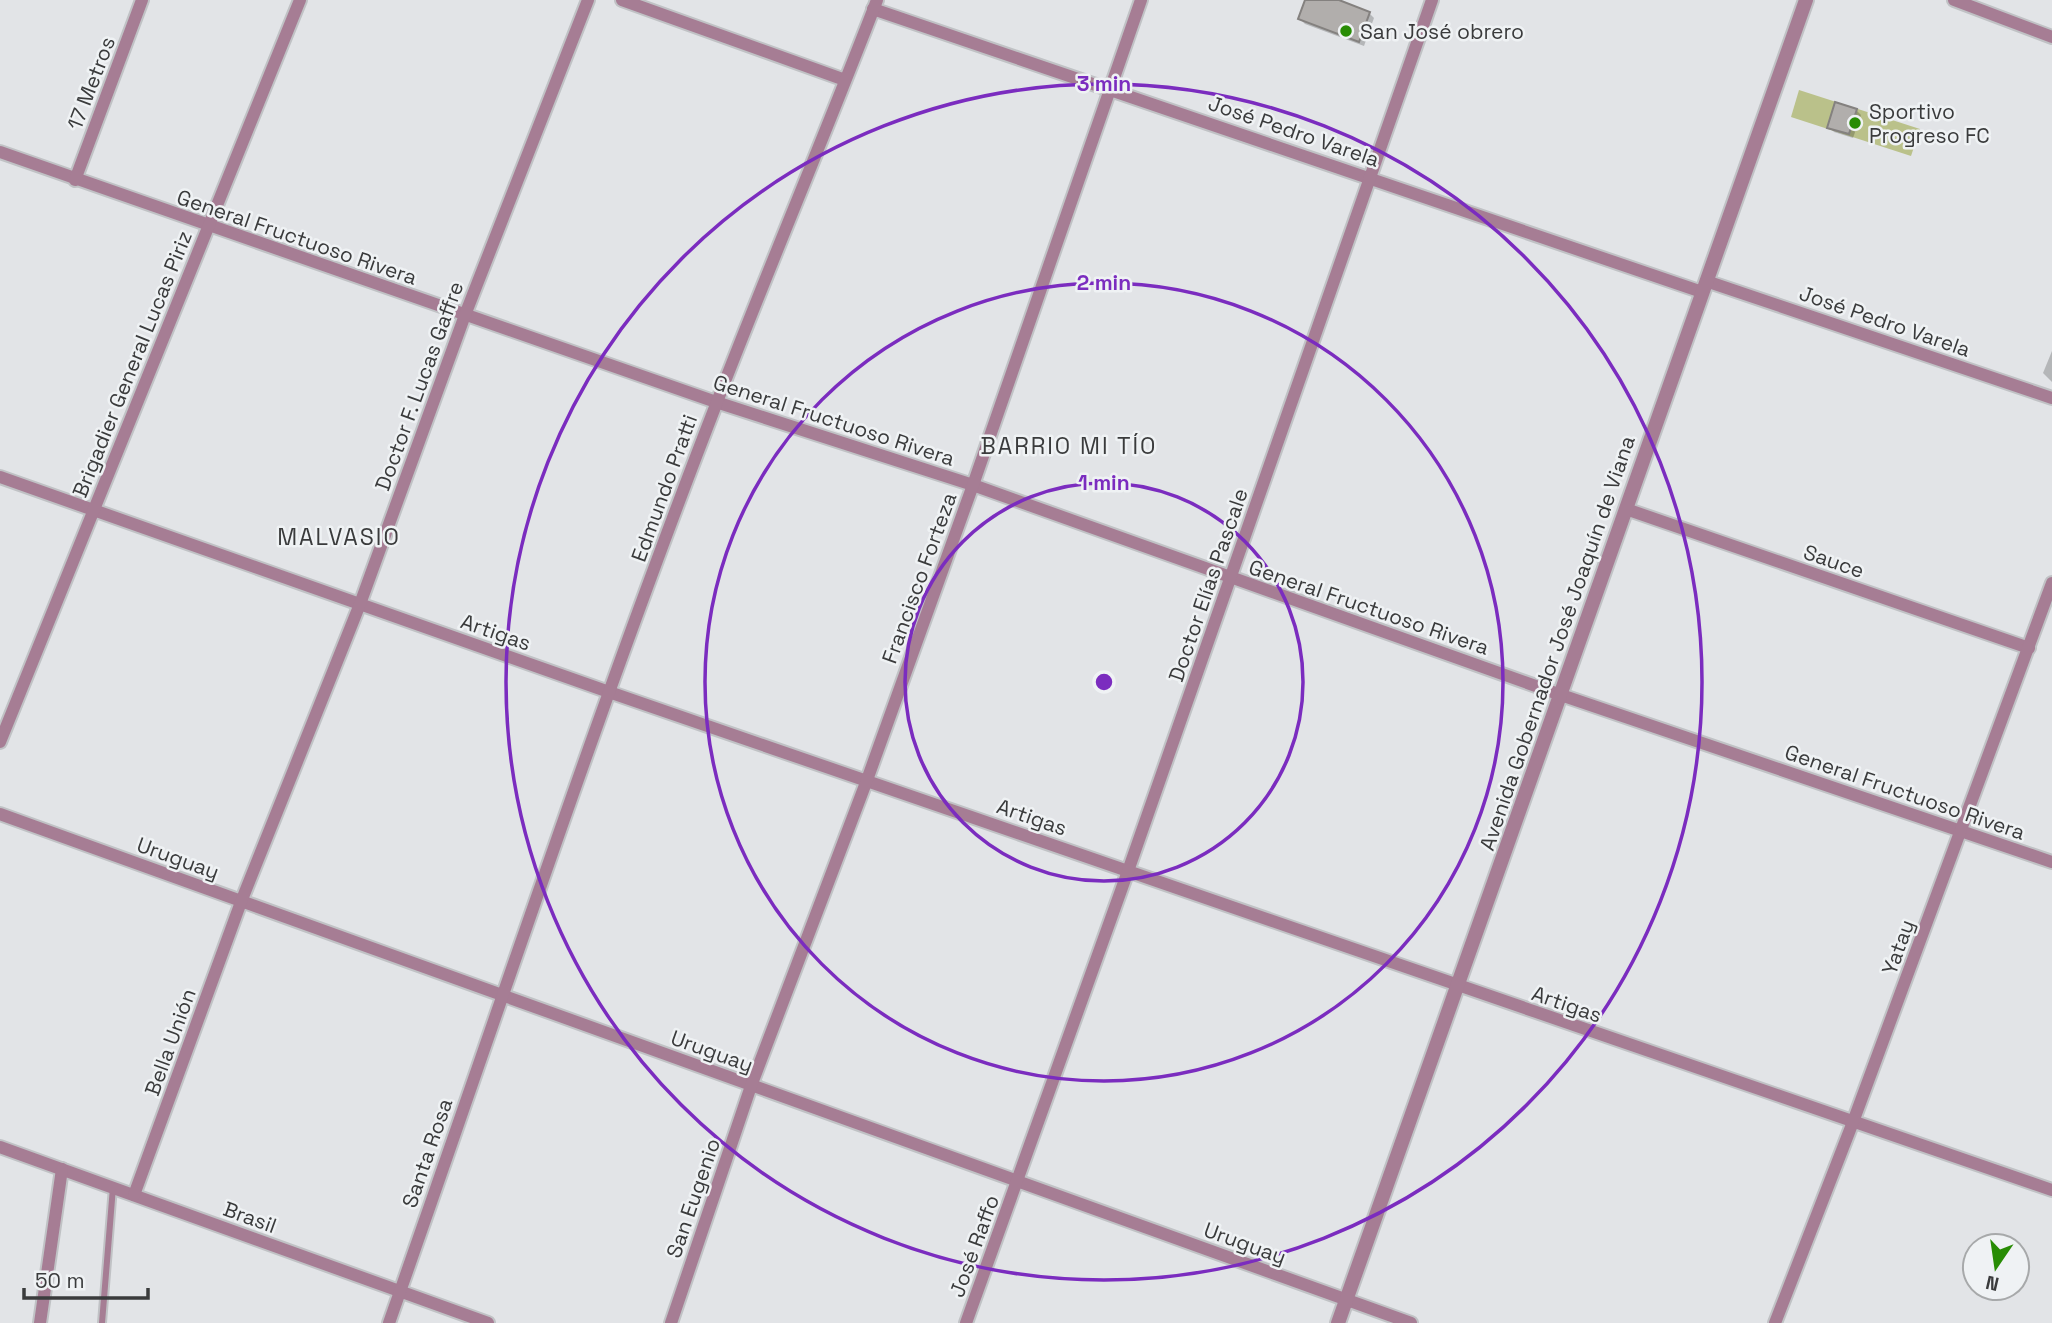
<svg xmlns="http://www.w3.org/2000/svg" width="2052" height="1323" viewBox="0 0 2052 1323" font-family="'Space Grotesk',sans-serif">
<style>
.green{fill:#bac18a}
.shadow{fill:#0003}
.building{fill:#b1aeac;stroke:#84817f;stroke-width:2}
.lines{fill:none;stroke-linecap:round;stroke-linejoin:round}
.service-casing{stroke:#c0c2c5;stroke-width:10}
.minor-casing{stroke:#c0c2c5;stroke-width:16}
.tertiary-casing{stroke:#c0c2c5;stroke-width:18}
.service{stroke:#a67d94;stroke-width:6}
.minor{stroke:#a67d94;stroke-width:12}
.tertiary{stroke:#a67d94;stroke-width:14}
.ring{fill:none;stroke:#7b2cbf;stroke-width:3.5}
.poi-dot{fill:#288c04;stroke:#eff2f4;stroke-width:2.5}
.labels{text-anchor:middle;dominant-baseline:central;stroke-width:5;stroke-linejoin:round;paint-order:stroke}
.poi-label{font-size:21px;fill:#3a3b3c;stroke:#eff2f4;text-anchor:start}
.street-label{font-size:21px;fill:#3a3b3c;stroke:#eff2f4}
.neighbourhood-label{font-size:23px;letter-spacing:2px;fill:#3a3b3c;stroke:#eff2f4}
.centre{fill:#7b2cbf;stroke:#eff2f4;stroke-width:3.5}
.ring-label{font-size:21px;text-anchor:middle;font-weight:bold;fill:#7b2cbf;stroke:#eff2f4;stroke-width:5;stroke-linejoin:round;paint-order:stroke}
</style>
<rect width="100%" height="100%" fill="#e2e4e7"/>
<polygon class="green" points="1799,90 1920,129 1911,156 1791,117"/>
<g class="shadow">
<polygon points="1307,0 1334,0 1369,13 1374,18 1364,46 1305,24 1300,19"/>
<polygon points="1856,110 1861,115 1853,138 1834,132 1829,127"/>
<polygon points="2052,351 2052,382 2043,373"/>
</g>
<g class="building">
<polygon points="1305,0 1339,0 1370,12 1359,42 1298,19"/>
<polygon points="1835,102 1857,109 1849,134 1827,128"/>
</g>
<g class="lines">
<defs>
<polyline id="service" points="102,1323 113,1187"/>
<g id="minor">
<polyline points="622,0 845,80"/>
<polyline points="1954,0 2052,37"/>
<polyline points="873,9 1702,292"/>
<polyline points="0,152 716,402 973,485 1561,695 2052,862"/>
<polyline points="75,180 142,0"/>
<polyline points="1706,281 2052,398"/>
<polyline points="0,477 609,692 2052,1190"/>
<polyline points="1626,509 2029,648"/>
<polyline points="0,742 300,0"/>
<polyline points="0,814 1411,1323"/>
<polyline points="0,1147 488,1323"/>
<polyline points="134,1195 241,902 360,604 465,315 588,0"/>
<polyline points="40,1323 62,1169"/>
<path d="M389,1323C497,1016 599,706 717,402C769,267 825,135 877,0"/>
<polyline points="671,1323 751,1086 867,780 973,485 1141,0"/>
<polyline points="966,1323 1128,871 1432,0"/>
<polyline points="1775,1323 1853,1122 2052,583"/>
</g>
<polyline id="tertiary" points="1338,1323 1806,0"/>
</defs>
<use href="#service" class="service-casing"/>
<use href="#minor" class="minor-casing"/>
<use href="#tertiary" class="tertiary-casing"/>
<use href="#service" class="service"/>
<use href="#minor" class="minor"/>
<use href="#tertiary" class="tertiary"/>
</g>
<g class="ring">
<circle cx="1104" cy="682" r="199"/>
<circle cx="1104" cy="682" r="399"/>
<circle cx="1104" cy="682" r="598"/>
</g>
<g class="poi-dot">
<circle cx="1346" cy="31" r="7"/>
<circle cx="1855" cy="123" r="7"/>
</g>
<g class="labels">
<g class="poi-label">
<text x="1360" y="31">San José obrero</text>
<text x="1869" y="111">Sportivo<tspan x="1869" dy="24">Progreso FC</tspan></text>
</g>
<g class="street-label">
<text transform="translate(91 83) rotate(-69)">17 Metros</text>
<text transform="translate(1294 131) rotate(19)">José Pedro Varela</text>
<text transform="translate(297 237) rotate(19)">General Fructuoso Rivera</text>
<text transform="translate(1885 321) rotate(19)">José Pedro Varela</text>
<text transform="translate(132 364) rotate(-68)">Brigadier General Lucas Piriz</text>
<text transform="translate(419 386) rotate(-70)">Doctor F. Lucas Gaffre</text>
<text transform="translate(834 420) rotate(18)">General Fructuoso Rivera</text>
<text transform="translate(664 488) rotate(-70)">Edmundo Pratti</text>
<text transform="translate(1834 561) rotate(19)">Sauce</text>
<text transform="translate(919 578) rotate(-70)">Francisco Forteza</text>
<text transform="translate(1208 585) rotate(-71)">Doctor Elías Pascale</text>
<text transform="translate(1369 607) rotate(19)">General Fructuoso Rivera</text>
<text transform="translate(496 632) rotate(19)">Artigas</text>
<text transform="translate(1557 643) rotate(-71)">Avenida Gobernador José Joaquín de Viana</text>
<text transform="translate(1905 792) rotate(19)">General Fructuoso Rivera</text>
<text transform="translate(1032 817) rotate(19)">Artigas</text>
<text transform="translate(178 858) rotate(20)">Uruguay</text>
<text transform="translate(1898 947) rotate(-70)">Yatay</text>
<text transform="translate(1567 1004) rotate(19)">Artigas</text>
<text transform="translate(170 1042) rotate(-70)">Bella Unión</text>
<text transform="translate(712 1051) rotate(20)">Uruguay</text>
<text transform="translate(427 1153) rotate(-71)">Santa Rosa</text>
<text transform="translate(693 1198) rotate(-71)">San Eugenio</text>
<text transform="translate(250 1217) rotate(20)">Brasil</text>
<text transform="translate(1245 1243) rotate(20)">Uruguay</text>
<text transform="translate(974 1246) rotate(-70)">José Raffo</text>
</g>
<g class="neighbourhood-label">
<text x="1069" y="446">BARRIO MI TÍO</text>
<text x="339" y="537">MALVASIO</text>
</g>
</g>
<circle cx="1104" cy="682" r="10" class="centre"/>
<g class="ring-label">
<text x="1104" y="91">3 min</text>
<text x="1104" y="290">2 min</text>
<text x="1104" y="490">1 min</text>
</g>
<g transform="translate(1996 1267) rotate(193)"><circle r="33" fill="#eff2f4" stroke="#a7a9aa" stroke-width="2"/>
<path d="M0-5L12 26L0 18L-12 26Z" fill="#288c04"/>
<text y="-10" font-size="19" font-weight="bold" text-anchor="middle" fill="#3a3b3c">N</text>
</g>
<path d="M24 1288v10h124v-10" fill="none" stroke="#3a3b3c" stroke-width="3.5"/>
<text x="35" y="1288" font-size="21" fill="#3a3b3c" stroke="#eff2f4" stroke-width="5" paint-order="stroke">50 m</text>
</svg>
